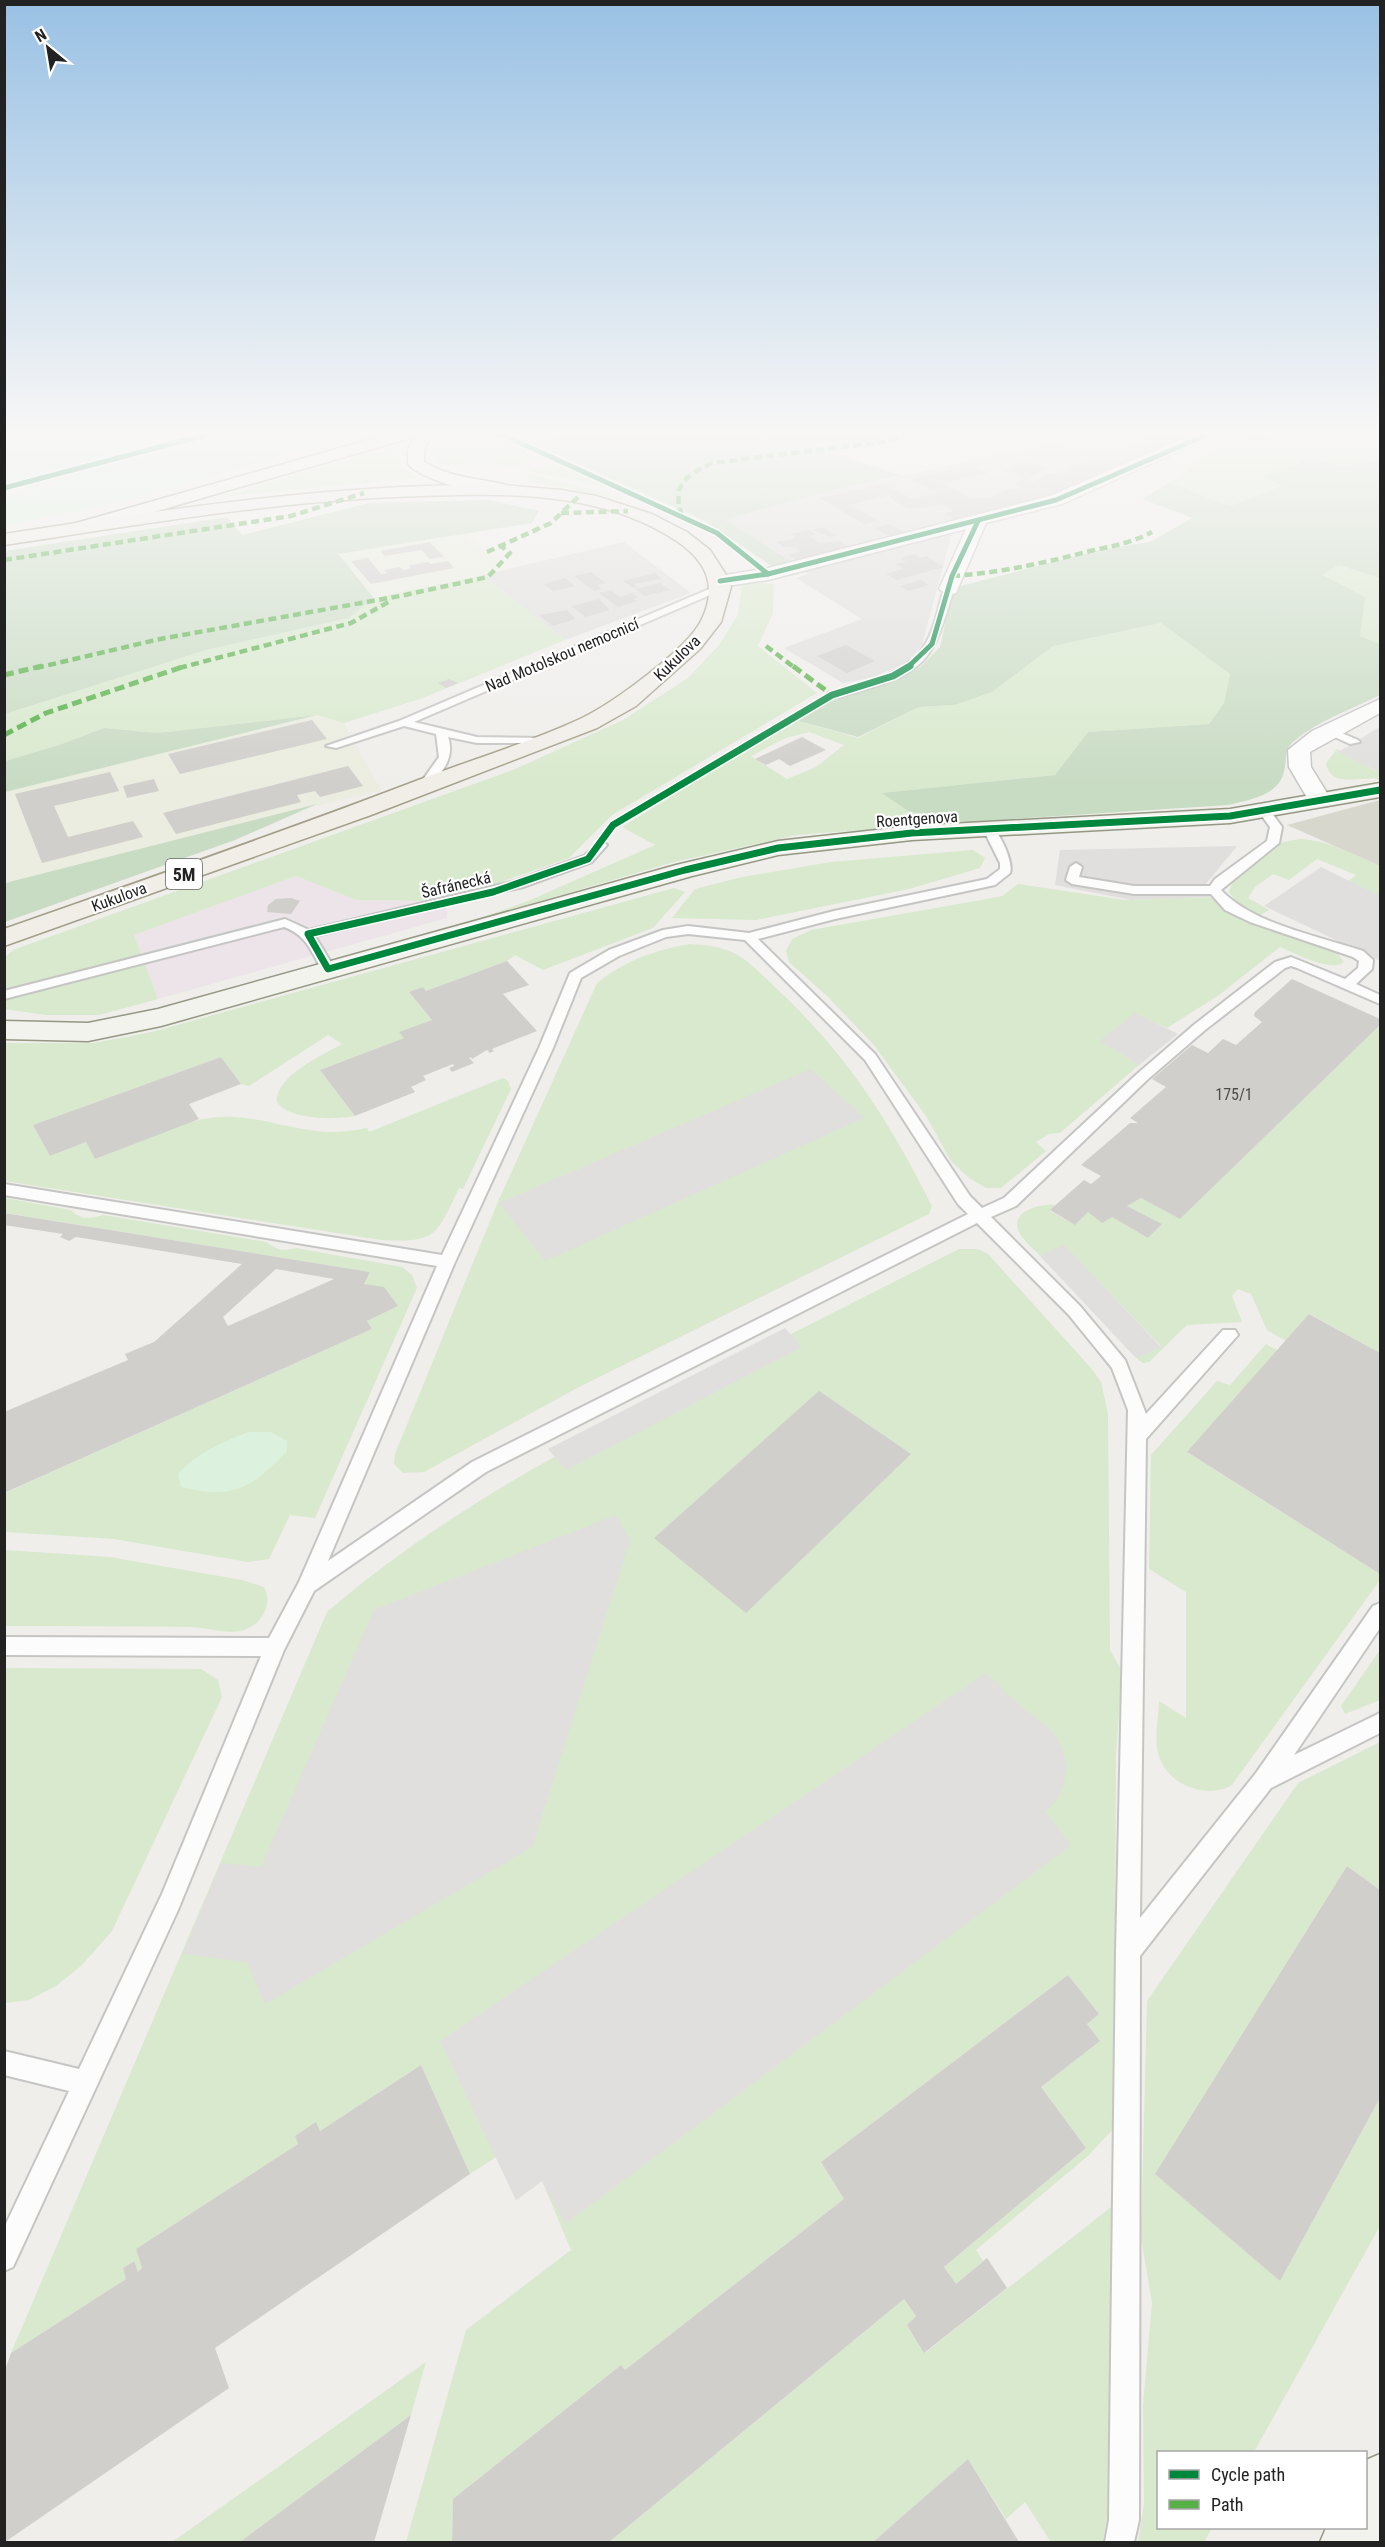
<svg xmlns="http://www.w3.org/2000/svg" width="1385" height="2547" viewBox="0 0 1385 2547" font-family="'Roboto Condensed',sans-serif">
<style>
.residential{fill:#dededc}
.industrial{fill:#ece4e8}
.construction{fill:#d7d7cd}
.farmland{fill:#ebede0}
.grass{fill:#d8e9cd;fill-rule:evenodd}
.forest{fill:#c8dbc3}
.park{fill:#dcf2df}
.parking{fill:#e0dfde}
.building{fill:#d0cfcc;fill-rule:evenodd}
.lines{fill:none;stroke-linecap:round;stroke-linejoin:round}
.lane-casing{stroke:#c5c5c3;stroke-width:4}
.street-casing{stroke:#c5c5c3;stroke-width:3}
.secondary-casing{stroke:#949884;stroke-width:3}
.primary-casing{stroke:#a49f89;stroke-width:3}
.lane{fill:#fdfcfc;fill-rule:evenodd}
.street{fill:#fdfcfc;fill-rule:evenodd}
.secondary{fill:#f2f3ed;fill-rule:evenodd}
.primary{fill:#f1eee8;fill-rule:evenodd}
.quiet-far1{stroke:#55b145;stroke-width:4.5;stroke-dasharray:8 4.5;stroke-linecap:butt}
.quiet{stroke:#55b145;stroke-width:5;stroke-dasharray:10 5;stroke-linecap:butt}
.cycleway-far1-casing{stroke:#fff;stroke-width:8}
.cycleway-casing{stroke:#fff;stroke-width:10}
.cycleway-far1{stroke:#00873e;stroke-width:5}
.cycleway{stroke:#00873e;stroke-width:7}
.labels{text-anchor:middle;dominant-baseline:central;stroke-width:4.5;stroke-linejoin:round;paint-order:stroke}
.far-street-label{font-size:16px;fill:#222;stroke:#fff}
.number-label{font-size:16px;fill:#4e4d4c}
.shield{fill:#fff;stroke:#646464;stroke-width:1.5}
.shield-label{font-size:18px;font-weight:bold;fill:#222}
</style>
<rect width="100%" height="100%" fill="#efeeeb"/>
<g class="residential">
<polygon points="1111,430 1211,430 1049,500 954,526 922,645 906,663 871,678 843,683 784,648 862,619 796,578 808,574 725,520 809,496"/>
<polygon points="624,542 691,593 565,640 482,575"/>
</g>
<polygon class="industrial" points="296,876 356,900 447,901 447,918 158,999 134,935"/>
<polygon class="construction" points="1380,800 1380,866 1287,825"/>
<g class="farmland">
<polygon points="465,534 506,569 374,598 337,554"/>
<polygon points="317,715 344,723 381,790 5,883 4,792"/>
</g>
<g class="grass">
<path d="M459,430H484L548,458L513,467L479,462L440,467L431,454C433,440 447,435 459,430Z"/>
<polygon points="503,430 592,430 530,442"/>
<path d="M1288,430H1380V459L1343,467L1308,459L1266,477L1281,485L1230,506L1169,483L1235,436C1266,451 1261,445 1288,430Z"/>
<polygon points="388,448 395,449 402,465 418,478 221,497"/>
<polygon points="557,462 645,499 621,491 526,470"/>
<path d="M524,473C585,487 640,500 698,527L694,528L663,512L627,500L531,482Z"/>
<polygon points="1337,565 1380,578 1380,644 1360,636 1322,575"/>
<polygon points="482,575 565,640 420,699 344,723 317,715 158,733 104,728 59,745 5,761 5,714 206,650 349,618 374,598"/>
<polygon points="760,583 774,584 773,613 758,646 817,693 612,815 569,858 447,901 356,900 296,876 134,935 158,999 99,1015 46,1015 4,1009 4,958 13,950 513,770 623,720 688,678 719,645 738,615 742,585"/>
<path d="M1161,623L1230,674L1224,703L1209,724L1088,732L1055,775L883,793L908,811L967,822L797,835L674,862L472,921L528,901L655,845L622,827L795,720L858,738L919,707L955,705L992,692L1053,646ZM809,732L844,745L816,767L787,779L751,756L786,738Z"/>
<path d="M1337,749L1376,771L1380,769V780C1365,774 1331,791 1326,763Z"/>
<path d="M1300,839C1328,840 1355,855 1380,866V896L1308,915L1356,875L1317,859L1289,880L1273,874L1255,887L1248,898L1269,910L1259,916L1238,904L1229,892L1233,881L1283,842Z"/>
<polygon points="973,850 985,858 980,868 909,889 756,920 672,918 695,889 742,877 831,862"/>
<path d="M1018,884L1125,900L1210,897L1245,922L1338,954L1344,962C1332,973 1294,953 1280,947L1219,995L1167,1028L1135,1014L1101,1041L1139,1065L1060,1133L1049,1134L1036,1142L1046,1151L1001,1188H986L969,1178L951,1161L926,1116L873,1044L827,996L789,962L786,951L792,939L811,930L987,899L1002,896Z"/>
<path d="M674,888L685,892L653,928L543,970L515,955L507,961L426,991L423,987L409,992L432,1020L400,1032L404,1038L320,1070L355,1116C335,1120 289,1120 277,1102C275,1076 323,1055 342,1044L328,1035L249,1086L241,1084L221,1057L33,1125L50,1156L86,1142L95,1159C136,1143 191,1113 235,1117C286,1121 312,1140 367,1128L369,1132L503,1078L508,1081L511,1089L463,1189L459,1188C436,1236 437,1243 381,1240L5,1181L4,1043H94L152,1032Z"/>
<path d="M690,944C705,945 719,946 734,953C750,961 766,979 779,991C849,1057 889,1121 932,1206L929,1214L577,1388L424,1472L403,1473L394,1464L395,1454L497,1204L597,983C624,961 655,950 690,944Z"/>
<path d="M1380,1025V1353L1310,1314L1286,1341L1267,1330L1251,1294L1238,1289L1232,1296L1242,1322L1187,1325L1149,1362L1143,1363L1136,1358L1161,1346L1064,1246L1040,1256C1034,1249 1025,1242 1020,1234C1007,1211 1041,1203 1056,1205L1050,1211L1075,1225L1088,1212L1112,1217L1148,1238L1162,1224L1127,1206L1141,1198L1180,1219Z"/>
<path d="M5,1198L71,1210C81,1220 90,1219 103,1215L267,1242C277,1251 284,1251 296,1248L402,1267L412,1275L417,1288L315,1518L290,1515L269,1559L248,1562L114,1539L5,1532V1493L372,1329L367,1321L398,1306L364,1284L370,1272L5,1213Z"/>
<path d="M959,1249H978L988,1254L1091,1368L1101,1382L1108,1414L1110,1650L1122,1671L1116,1756L1114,2128L1089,2155L976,2250L983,2261L956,2284L944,2267L1086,2148L1041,2087L1100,2041L1087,2024L1099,2014L1068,1975L821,2162L844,2199L625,2370L621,2365L453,2499L452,2542H406L466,2330L571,2250L542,2181L516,2200L496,2157L470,2174L421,2065L320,2131L316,2123L295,2136L298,2144L136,2249L142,2268L138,2272L133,2261L123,2268L126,2279L11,2353L327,1612C444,1512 568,1447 704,1378C789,1335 874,1292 959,1249Z"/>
<path d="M1266,1344L1278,1351L1188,1453L1380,1574V1580L1232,1785C1205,1801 1164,1783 1158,1752C1154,1737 1159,1717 1159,1701L1186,1718V1592L1149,1569L1151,1455L1217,1381L1230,1385Z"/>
<path d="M5,1550L110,1557L242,1580L264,1587C274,1604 260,1628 240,1631C224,1634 205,1627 189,1627C128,1626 66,1626 5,1626Z"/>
<polygon points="1380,1650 1380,1700 1345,1714 1341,1706"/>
<polygon points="4,1668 201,1669 218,1680 222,1697 112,1931 82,1965 56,1986 29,2000 5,2003"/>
<polygon points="1380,1742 1380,1890 1347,1866 1156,2174 1280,2281 1380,2098 1380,2226 1254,2452 1158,2452 1158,2528 1212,2528 1204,2542 1138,2542 1144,2504 1143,2405 1152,2303 1141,2238 1147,2001 1298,1783"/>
<polygon points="1115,2204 1108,2511 1103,2542 1051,2542 1025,2502 1006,2519 968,2459 873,2542 609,2542 904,2299 916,2316 907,2325 925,2353"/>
<polygon points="426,2362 411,2415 240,2542 172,2542"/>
</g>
<g class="forest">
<polygon points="592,430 910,430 887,439 819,449 901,475 809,496 725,520 790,561 773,567 705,521 530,442"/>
<path d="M1248,430H1288C1261,445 1266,451 1235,436Z"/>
<path d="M1309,459L1344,467L1380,459V578L1338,565L1322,575L1365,597L1360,636L1380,644V695C1352,709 1318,721 1294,741C1284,749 1287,756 1285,766C1282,796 1251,799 1228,805L967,822L908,811L882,793L1055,775L1088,732L1209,724L1224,703L1230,674L1161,623L1053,646L992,692L955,705L919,707L858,737L795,720L828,701L897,678L920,667L940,647L953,588L1100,550L1150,542L1192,518L1142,499L1169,483L1230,506L1281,486L1265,476Z"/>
<polygon points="489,500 539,511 532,523 338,554 374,598 349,618 206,650 5,714 5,551 227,517 242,535 369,503"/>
<polygon points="317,715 5,792 5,761 59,745 104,728 158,733"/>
<polygon points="317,804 235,840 5,922 5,883"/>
</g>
<g class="park">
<polygon points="5,430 376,430 127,500 5,526 5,499 62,484 58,481 28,488 25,486 50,478 45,474 16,482 5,478"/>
<path d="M248,1432H271L287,1441V1451C252,1488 233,1500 181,1487L178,1474C200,1451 219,1444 248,1432Z"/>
</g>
<g class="parking">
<polygon points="1380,727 1380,769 1377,771 1338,752"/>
<polygon points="1237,846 1205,885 1210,897 1131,900 1055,885 1060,850"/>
<polygon points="1321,867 1380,896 1380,961 1264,906"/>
<polygon points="1135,1013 1178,1034 1139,1065 1100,1041"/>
<polygon points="811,1069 864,1118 545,1261 499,1203"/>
<polygon points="1064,1245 1161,1347 1136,1358 1040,1256"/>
<polygon points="785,1328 802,1347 566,1470 548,1449"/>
<polygon points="616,1515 630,1540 532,1847 265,2004 247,1962 183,1954 221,1863 261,1867 374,1610"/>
<polygon points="986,1673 1011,1698 1054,1733 1062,1748 1067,1767 1064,1782 1058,1799 1045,1812 1071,1845 565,2224 542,2181 516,2200 440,2041"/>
</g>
<g class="building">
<polygon points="1158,430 1172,430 1188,435 1048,498 957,521 944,513 954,511 934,500 932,500 941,505 909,509 890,498 890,495 850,505 878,521 864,524 820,498 884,484 912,499 938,493 911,479 970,465 988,473 942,483 971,499 993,496 1008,489 1023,488 1014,483 1024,479 1034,482 1050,473 1060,473 1071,468 1068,467 1075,464 1084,464 1102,457 1094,454 1097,453 1105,455 1116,449 1132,448 1152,439 1144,437"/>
<polygon points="1024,461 1043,467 1047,469 1027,478 1004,470"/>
<polygon points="889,524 905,532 889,536 874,528"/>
<polygon points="823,527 837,536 831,537 812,530"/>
<polygon points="809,530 816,534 809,536 820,543 839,541 850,548 798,561 788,555 801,551 794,547 798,546 784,547 777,542 796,538 791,534"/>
<polygon points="430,542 444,557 430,559 422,550 385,556 380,551"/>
<polygon points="914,554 920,558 926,556 944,567 897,580 886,574 904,569 895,564 906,562 900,558"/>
<polygon points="368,558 381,574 387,573 384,570 400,567 403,570 411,568 409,565 428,562 430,564 448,561 454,568 371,584 351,561"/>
<polygon points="591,572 606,583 597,585 602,589 594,591 574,576"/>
<polygon points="655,573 662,579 634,584 638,587 633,588 623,581"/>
<polygon points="565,578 575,586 553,591 543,584"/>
<polygon points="921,580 929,585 908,591 900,586"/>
<polygon points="660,583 670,590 645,596 635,589"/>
<polygon points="611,590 620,597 632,593 638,597 633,599 638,601 618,607 599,593"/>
<polygon points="599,599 610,610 586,617 571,606"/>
<polygon points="567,610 575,619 553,626 539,615"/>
<polygon points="846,645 875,661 847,673 817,656"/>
<polygon points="449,679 458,683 446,688 438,683"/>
<polygon points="312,720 327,739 180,774 168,754"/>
<polygon points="802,737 826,750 790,766 779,759 766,765 755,759"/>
<polygon points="348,766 363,786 320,797 315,791 297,795 301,802 176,834 163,813"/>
<polygon points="110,772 119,791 54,806 68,837 133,821 143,837 42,863 15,794"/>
<polygon points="154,779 159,791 127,798 123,786"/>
<polygon points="291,898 300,901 291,914 267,912 268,905 276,899"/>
<polygon points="507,961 529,985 503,994 537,1031 492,1049 494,1051 490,1053 487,1050 472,1059 471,1057 469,1058 474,1063 452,1072 449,1068 454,1066 453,1064 423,1076 426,1080 411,1087 415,1092 355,1116 320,1070 404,1038 399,1032 432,1020 409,992 423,987 426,991"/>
<polygon points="1292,979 1380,1019 1380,1025 1180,1219 1141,1198 1127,1206 1162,1224 1148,1238 1112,1217 1102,1223 1088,1212 1075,1225 1050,1210 1084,1180 1091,1184 1101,1176 1081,1165 1130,1123 1138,1123 1130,1118 1166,1087 1152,1079 1192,1045 1208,1053 1223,1039 1236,1045 1262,1022 1254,1016 1255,1012"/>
<polygon points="221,1057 241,1084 189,1104 199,1119 95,1159 86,1142 50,1156 33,1125"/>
<path d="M4,1213L370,1272L364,1284L384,1287L398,1306L367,1321L372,1329L4,1493V1412L128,1360L125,1354L154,1342L242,1264L76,1237L69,1241L60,1237L63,1234L4,1225ZM276,1269L334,1279L228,1326L223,1317Z"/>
<polygon points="1309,1314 1380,1353 1380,1574 1187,1452"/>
<polygon points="819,1391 911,1454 746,1613 654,1538"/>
<polygon points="1347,1866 1380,1890 1380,2098 1280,2281 1155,2174"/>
<polygon points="1068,1975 1099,2014 1087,2024 1100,2041 1041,2087 1086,2148 944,2267 956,2284 987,2258 1007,2288 924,2353 907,2325 916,2316 904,2299 609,2542 452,2542 453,2499 621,2365 625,2370 844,2199 821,2162"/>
<polygon points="421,2065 470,2174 215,2348 229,2388 5,2542 5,2370 11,2353 126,2279 123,2268 134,2261 138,2272 142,2268 136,2249 298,2144 295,2136 316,2122 320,2131"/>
<polygon points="411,2415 374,2542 240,2542"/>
<polygon points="968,2459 1019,2542 873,2542"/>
</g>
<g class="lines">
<defs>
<g id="lane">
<path d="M721,584L726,587L724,589L414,722L477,737L547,738L551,739V743H477L448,737C456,759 440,774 427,790L423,791L417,788L439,757L436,734L404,726L336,748L326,746L399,721Z"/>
<path d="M949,586L954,589C935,648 934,669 869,688C857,691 840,699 828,697V693C862,683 908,676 926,643C936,626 938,607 944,589Z"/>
<polygon points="1330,728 1358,740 1360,742 1350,744 1326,733 1324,731"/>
<path d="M1265,808L1269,809L1282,827L1279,843L1221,890C1253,924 1318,936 1363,951L1373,960L1372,969L1356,984L1380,995V1004L1297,968L1291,966L1285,968L1205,1030L1147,1080L1016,1206L991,1217L1080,1306L1125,1360L1146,1414L1223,1330H1235L1238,1335L1146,1439L1140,1918L1256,1773L1373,1606L1380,1603V1628L1294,1755L1380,1713V1733L1271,1788L1140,1956L1139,2520L1134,2542H1105L1109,2520L1116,1952L1128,1410L1112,1368L1068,1314L977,1223L486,1472L314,1591L284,1650L178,1910L13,2267L4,2271V2228L69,2091L4,2075V2051L79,2069L162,1894L261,1656L4,1655V1637L269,1638L299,1582L437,1266L4,1195V1184L442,1255L539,1048L570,973L609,950L663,930L688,926L749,933L834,911L987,879L1000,869V863L983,829L989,825C999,829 1014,863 1010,873L995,885L835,919L758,939L875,1054L970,1196L982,1208L1004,1198L1137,1074L1195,1024L1275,962L1291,957L1345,979L1358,968L1359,961L1353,957L1250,922L1225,910L1211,894H1134L1072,884L1066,880L1070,867L1076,863L1082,867L1079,877L1134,886H1210L1215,879L1267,841L1270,827L1259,812ZM688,934L745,940L865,1060L958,1204L968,1214L472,1462L328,1561L455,1262L553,1048L581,978L619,956L666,937Z"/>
<path d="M601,841L607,845L592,862L523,887L315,936L335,969L333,972H323C312,953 307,935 284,927L4,999V991L285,919L309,930L515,881L584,856Z"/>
</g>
<g id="street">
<polygon points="1203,430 1226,430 1062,504 986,523 956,593 949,595 939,589 966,529 768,580 720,587 710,581 713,577 768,568 1050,496"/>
<polygon points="1380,699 1380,713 1310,752 1311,767 1332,801 1328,806 1312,806 1289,767 1288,750 1312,731"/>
</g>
<g id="secondary">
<path d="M403,430H437L425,446L424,462C450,478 478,478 507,485L510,489C498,504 419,479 408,464V450L414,437L81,533H69L66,529L69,525Z"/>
<polygon points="1380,783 1380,797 1230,823 912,840 778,855 692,876 161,1026 88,1041 4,1039 4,1021 88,1023 158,1009 676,865 778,841 912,826 1230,809"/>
<polygon points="1380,2454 1380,2542 1320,2542 1326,2528 1366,2528 1366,2460"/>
</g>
<path id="primary" d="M502,485L561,490L596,496L652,514L687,532L710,550L728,578L731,587L721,622L700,649L636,706L597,728L371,815L4,946V929C146,879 289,830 429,776C480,757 533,741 582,718C612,704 687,649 701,621C718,587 707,562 678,542C603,491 507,493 421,496C281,500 143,524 4,545V534C170,509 334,483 502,485Z"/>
</defs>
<use href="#lane" class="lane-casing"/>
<use href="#street" class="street-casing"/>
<use href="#secondary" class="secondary-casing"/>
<use href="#primary" class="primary-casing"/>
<use href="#lane" class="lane"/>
<use href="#street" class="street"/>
<use href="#secondary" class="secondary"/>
<use href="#primary" class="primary"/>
<g class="quiet-far1">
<polyline points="1229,430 1281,430"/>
<polyline points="561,513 628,511"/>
<path d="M682,516C671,485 686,475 712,463L884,442L914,433"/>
<polyline points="487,552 551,523 578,497"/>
<polyline points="4,560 291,516 364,493"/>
<path d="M952,576C999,573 1044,563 1090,551C1112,546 1132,543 1152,532"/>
<polyline points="766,646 795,668"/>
<polyline points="36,668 160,639 400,596 488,577 510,553 501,546"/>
<polyline points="179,668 351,623 392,600"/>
</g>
<g class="quiet">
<polyline points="793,666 832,695"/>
<polyline points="4,675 42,666"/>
<polyline points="4,735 46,713 185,666"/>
</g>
<defs>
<g id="cycleway-far1">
<polyline points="492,430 717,533 768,574"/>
<polyline points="4,488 224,430"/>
<polyline points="720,581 768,574 1056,500 1218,430"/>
<polyline points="907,668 932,644 952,576 978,521"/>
</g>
<polyline id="cycleway" points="910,666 893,676 832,695 613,825 588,859 493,892 308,934 328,969 685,870 778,848 912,833 1230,816 1380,790"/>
</defs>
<use href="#cycleway-far1" class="cycleway-far1-casing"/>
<use href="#cycleway" class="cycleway-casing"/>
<use href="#cycleway-far1" class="cycleway-far1"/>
<use href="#cycleway" class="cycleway"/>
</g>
<linearGradient id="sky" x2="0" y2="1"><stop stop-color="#99c1e4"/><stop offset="0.55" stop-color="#f8f7f6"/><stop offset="1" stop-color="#f8f7f6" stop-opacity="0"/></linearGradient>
<rect width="1385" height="787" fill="url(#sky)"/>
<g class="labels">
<g class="far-street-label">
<text transform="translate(562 655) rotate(-23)">Nad Motolskou nemocnicí</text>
<text transform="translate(677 658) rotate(-44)">Kukulova</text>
<text transform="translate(917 819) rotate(-4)">Roentgenova</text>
<text transform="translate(456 885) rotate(-13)">Šafránecká</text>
<text transform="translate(119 897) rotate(-20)">Kukulova</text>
</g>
<g class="number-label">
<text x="1234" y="1094">175/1</text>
</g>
<rect class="shield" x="166" y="859" width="36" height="30" rx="4.5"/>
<g class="shield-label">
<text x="184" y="874">5M</text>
</g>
</g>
<rect width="1385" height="2547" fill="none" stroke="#222222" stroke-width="12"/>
<rect x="1157" y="2451" width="210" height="78" fill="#ffffff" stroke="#a7a7a7" stroke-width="1.5"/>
<rect x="1169" y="2470" width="30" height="9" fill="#00873e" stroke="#a7a7a7" stroke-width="1.5"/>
<text x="1211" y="2481" font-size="18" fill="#222222">Cycle path</text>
<rect x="1169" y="2500" width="30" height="9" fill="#55b145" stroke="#a7a7a7" stroke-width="1.5"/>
<text x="1211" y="2511" font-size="18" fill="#222222">Path</text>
<g transform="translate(48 48) rotate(330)" stroke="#ffffff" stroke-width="4.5" paint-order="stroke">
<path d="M0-4.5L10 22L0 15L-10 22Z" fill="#222222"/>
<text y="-9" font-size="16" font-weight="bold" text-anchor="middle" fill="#222222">N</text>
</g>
</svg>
